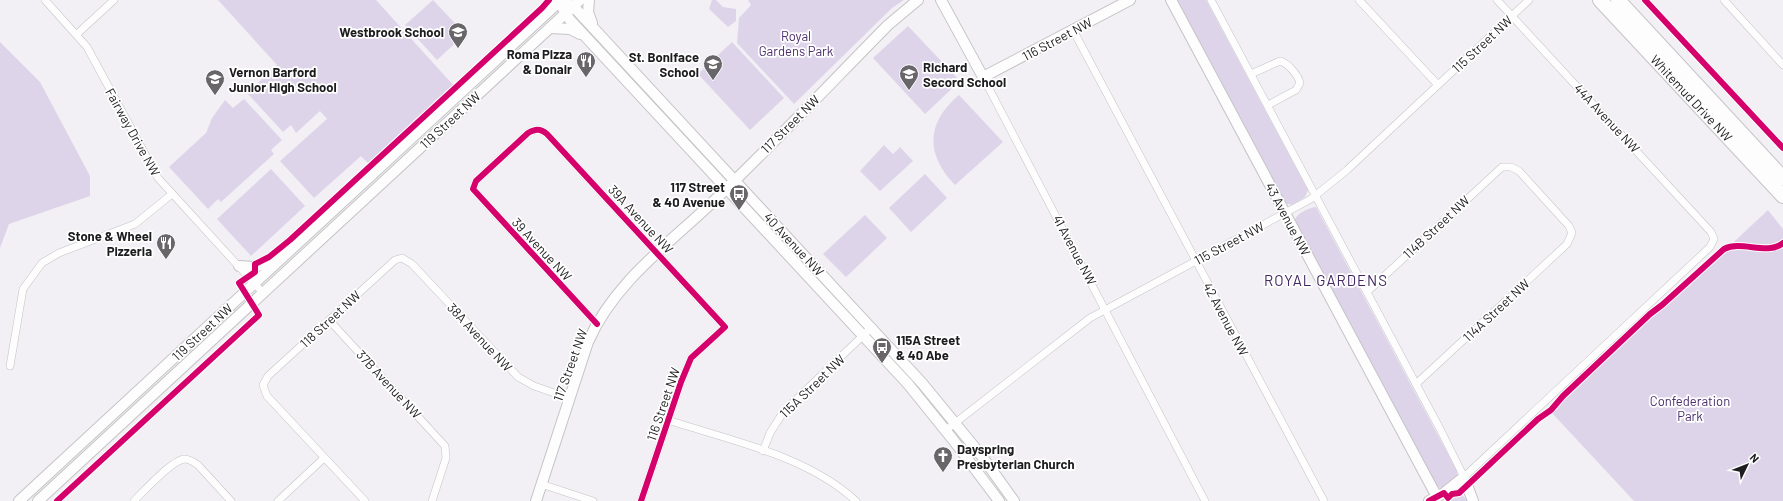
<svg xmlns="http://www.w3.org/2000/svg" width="1783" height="501" viewBox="0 0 1783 501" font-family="Barlow,sans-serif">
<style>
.green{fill:#ddd4ea}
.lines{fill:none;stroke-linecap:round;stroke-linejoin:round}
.street-casing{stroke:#c5c3c6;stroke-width:8}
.secondary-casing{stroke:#c5c3c6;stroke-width:12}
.highway-casing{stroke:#c5c3c6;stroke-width:16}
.street{stroke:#fdfdfd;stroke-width:7}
.secondary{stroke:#fdfdfd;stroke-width:10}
.highway{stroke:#fdfdfd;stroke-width:14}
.cycleway-casing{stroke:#fff;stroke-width:8}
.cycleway{stroke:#d6006c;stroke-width:6}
.labels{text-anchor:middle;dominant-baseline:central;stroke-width:3.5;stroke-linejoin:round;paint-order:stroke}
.poi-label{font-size:13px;font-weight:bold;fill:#1d1c1e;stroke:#fff;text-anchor:end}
.park-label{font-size:13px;fill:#4b2d6e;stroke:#fff}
.street-label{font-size:13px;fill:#1d1c1e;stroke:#fff}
.quarter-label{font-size:15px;letter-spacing:1px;fill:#40255f;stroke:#fff}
</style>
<rect width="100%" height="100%" fill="#f2f0f4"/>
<g class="green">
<polygon points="218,0 376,0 455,87 370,165 361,156 314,198 280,161 327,119 320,111 296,133 291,125 283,132 247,93 277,65"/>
<polygon points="433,0 465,34 437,60 405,25"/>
<polygon points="712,0 716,0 723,7 736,9 736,21 728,27 709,9"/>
<polygon points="748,0 904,0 892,8 794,104 737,43 739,18 751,5"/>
<polygon points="1177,0 1206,0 1308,190 1305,197 1292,205 1285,203"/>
<polygon points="908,26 960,81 925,114 873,58"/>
<polygon points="0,42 40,82 90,176 90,196 9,224 0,248"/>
<polygon points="732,42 784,98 750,130 698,74"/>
<path d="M959,95L1003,142L955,185C925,154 926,123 959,95Z"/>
<polygon points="244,99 282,140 271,150 274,154 221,202 218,199 208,209 169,167 206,133 212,118 225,100 233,108"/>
<polygon points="884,145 893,154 900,147 913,161 880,191 860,171"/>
<polygon points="271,169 305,206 251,256 217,219"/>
<polygon points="925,174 947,198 911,232 889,208"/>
<path d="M1316,207L1457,471V477L1442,488L1437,487L1294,221C1297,213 1308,208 1316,207Z"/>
<polygon points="1768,210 1783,229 1783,501 1634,501 1551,412 1652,315 1658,313"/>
<polygon points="865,215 887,238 846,277 823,254"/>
<polygon points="1453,494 1462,495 1468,501 1447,501 1447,499"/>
</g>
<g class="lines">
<defs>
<g id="street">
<polyline points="45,0 87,47 158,178 263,293"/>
<polyline points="1211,0 1440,429 1464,477 1710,247 1714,239 1711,232 1497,0"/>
<polyline points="1359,0 1438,85"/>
<polyline points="1724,0 1783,65"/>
<polyline points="1073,30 1324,501"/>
<polyline points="77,34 114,0"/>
<path d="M1251,74L1280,61C1288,63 1298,75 1300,83L1296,90L1268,105"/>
<polyline points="983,77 1205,501"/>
<polyline points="1367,292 1502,167 1511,167 1519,171 1569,226 1572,233 1567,244 1416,384"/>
<polyline points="329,320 445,446 446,458 432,501"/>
<path d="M597,324L473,189L476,181L528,133C535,129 540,128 547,134L725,327L691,358L681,382L641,501"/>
<polyline points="10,366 23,289 42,263 59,253 135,224 172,194"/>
<path d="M668,420C731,441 806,455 856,501"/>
<polyline points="946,430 1090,318 1311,199 1347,170 1529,0"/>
<polyline points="763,451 770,433 784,411 872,327"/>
<polyline points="541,484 593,501"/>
<path d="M134,501C144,491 171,461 184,459C190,459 194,462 198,465L231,501"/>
<polyline points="278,501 324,458"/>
<polyline points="365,501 267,396 263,385 268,376 395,260 402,258 412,264 518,377 534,386 569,398"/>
</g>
<g id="secondary">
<polyline points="589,0 588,12 592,23"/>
<polyline points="941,0 983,77 1130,0"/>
<polyline points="1171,0 1437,497"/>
<polyline points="567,4 573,6 922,383 981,455 1014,501"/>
<polyline points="562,7 570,20 908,384 954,441 999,501"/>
<polyline points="550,28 570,29 580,34"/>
<polyline points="239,266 255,267 275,260"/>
<polyline points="19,501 561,0"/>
<polyline points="38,501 580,0"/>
<path d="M536,501L588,342C615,280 673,241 719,196C777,140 832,82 888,25L918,0"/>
<polyline points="1429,501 1444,493 1464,477 1473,501"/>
</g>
<g id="highway">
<path id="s1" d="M1600,0L1783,196"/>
<polyline points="1618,0 1783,178"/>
</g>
</defs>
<use href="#street" class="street-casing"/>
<use href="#secondary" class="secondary-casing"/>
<use href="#highway" class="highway-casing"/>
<use href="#street" class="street"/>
<use href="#secondary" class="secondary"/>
<use href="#highway" class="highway"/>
<defs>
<g id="cycleway">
<polyline points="1645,0 1783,148"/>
<path d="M597,324L473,189L476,181L528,133C535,129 540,128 547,134L725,327L691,358L681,382L641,501"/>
<polyline points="57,501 259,315 239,283 255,272 255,264 269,257 290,240 542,8 549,0"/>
<path d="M1429,501L1444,493L1448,498L1452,494L1459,493L1538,419L1551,410L1563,396L1650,314L1662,305L1724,249C1742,240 1767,256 1783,243"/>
</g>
</defs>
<use href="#cycleway" class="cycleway-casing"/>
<use href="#cycleway" class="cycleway"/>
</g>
<defs>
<symbol id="school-pin" viewBox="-11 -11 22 30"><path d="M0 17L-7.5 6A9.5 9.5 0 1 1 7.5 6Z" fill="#686669" stroke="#fff"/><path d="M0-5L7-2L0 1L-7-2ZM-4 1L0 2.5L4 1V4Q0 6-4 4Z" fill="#fff"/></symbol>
<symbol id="restaurant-pin" viewBox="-11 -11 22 30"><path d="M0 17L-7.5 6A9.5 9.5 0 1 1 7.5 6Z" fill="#686669" stroke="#fff"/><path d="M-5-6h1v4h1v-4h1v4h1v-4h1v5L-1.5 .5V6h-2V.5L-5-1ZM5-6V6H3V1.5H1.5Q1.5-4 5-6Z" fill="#fff"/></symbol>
<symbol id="bus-pin" viewBox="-11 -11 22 30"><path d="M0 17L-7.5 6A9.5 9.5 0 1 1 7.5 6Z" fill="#686669" stroke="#fff"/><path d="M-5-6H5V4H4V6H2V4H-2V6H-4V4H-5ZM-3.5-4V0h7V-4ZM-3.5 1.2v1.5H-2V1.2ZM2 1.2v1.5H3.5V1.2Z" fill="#fff"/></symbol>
<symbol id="church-pin" viewBox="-11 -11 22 30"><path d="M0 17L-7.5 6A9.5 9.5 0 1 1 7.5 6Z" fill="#686669" stroke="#fff"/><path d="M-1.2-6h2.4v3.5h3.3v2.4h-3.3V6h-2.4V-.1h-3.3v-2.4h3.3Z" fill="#fff"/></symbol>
</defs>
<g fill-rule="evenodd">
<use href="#school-pin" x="447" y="21" width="22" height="30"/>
<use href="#restaurant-pin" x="575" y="50" width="22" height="30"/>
<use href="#school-pin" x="702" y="53" width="22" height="30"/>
<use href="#school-pin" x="898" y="63" width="22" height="30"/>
<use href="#school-pin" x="204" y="68" width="22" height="30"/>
<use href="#bus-pin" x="728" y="183" width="22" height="30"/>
<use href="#restaurant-pin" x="155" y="232" width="22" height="30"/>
<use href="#bus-pin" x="871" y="336" width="22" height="30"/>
<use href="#church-pin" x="932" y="445" width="22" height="30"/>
</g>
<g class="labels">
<g class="poi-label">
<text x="444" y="32">Westbrook School</text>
<text x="572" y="54">Roma Pizza<tspan x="572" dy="15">&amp; Donair</tspan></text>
<text x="699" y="57">St. Boniface<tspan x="699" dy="15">School</tspan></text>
<text x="923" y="67" text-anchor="start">Richard<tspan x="923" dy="15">Secord School</tspan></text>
<text x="229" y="72" text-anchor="start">Vernon Barford<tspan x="229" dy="15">Junior High School</tspan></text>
<text x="725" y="187">117 Street<tspan x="725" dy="15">&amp; 40 Avenue</tspan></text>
<text x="152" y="236">Stone &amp; Wheel<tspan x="152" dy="15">Pizzeria</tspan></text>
<text x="896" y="340" text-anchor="start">115A Street<tspan x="896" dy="15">&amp; 40 Abe</tspan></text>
<text x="957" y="449" text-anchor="start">Dayspring<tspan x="957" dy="15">Presbyterian Church</tspan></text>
</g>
<g class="park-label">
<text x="796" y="36">Royal<tspan x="796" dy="15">Gardens Park</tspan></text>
<text x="1690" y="401">Confederation<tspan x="1690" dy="15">Park</tspan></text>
</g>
<g class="street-label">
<text transform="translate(1057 39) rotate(-28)">116 Street NW</text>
<text transform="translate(1482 44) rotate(-43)">115 Street NW</text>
<text stroke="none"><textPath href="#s1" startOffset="134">Whitemud Drive NW</textPath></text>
<text transform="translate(1607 118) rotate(47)">44A Avenue NW</text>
<text transform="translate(450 120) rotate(-43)">119 Street NW</text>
<text transform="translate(790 124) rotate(-45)">117 Street NW</text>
<text transform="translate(133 132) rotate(61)">Fairway Drive NW</text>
<text transform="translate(641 219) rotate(47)">39A Avenue NW</text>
<text transform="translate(1288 219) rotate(62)">43 Avenue NW</text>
<text transform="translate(1436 227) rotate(-43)">114B Street NW</text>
<text transform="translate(1229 243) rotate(-28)">115 Street NW</text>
<text transform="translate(794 244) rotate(47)">40 Avenue NW</text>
<text transform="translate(542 249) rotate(47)">39 Avenue NW</text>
<text transform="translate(1075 250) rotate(62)">41 Avenue NW</text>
<text transform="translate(1496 310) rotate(-43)">114A Street NW</text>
<text transform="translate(330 319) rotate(-43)">118 Street NW</text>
<text transform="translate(1226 319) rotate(62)">42 Avenue NW</text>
<text transform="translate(202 332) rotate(-43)">119 Street NW</text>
<text transform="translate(480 337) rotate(47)">38A Avenue NW</text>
<text transform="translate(570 365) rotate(-70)">117 Street NW</text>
<text transform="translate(389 384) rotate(47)">37B Avenue NW</text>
<text transform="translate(812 386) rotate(-44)">115A Street NW</text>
<text transform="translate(663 404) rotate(-71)">116 Street NW</text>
</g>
<g class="quarter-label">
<text x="1326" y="280">ROYAL GARDENS</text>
</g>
</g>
<g transform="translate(1747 465) rotate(47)" stroke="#ffffff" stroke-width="3" paint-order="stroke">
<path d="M0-3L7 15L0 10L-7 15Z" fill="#1d1c1e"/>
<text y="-6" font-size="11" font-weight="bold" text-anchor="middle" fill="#1d1c1e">N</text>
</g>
</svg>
